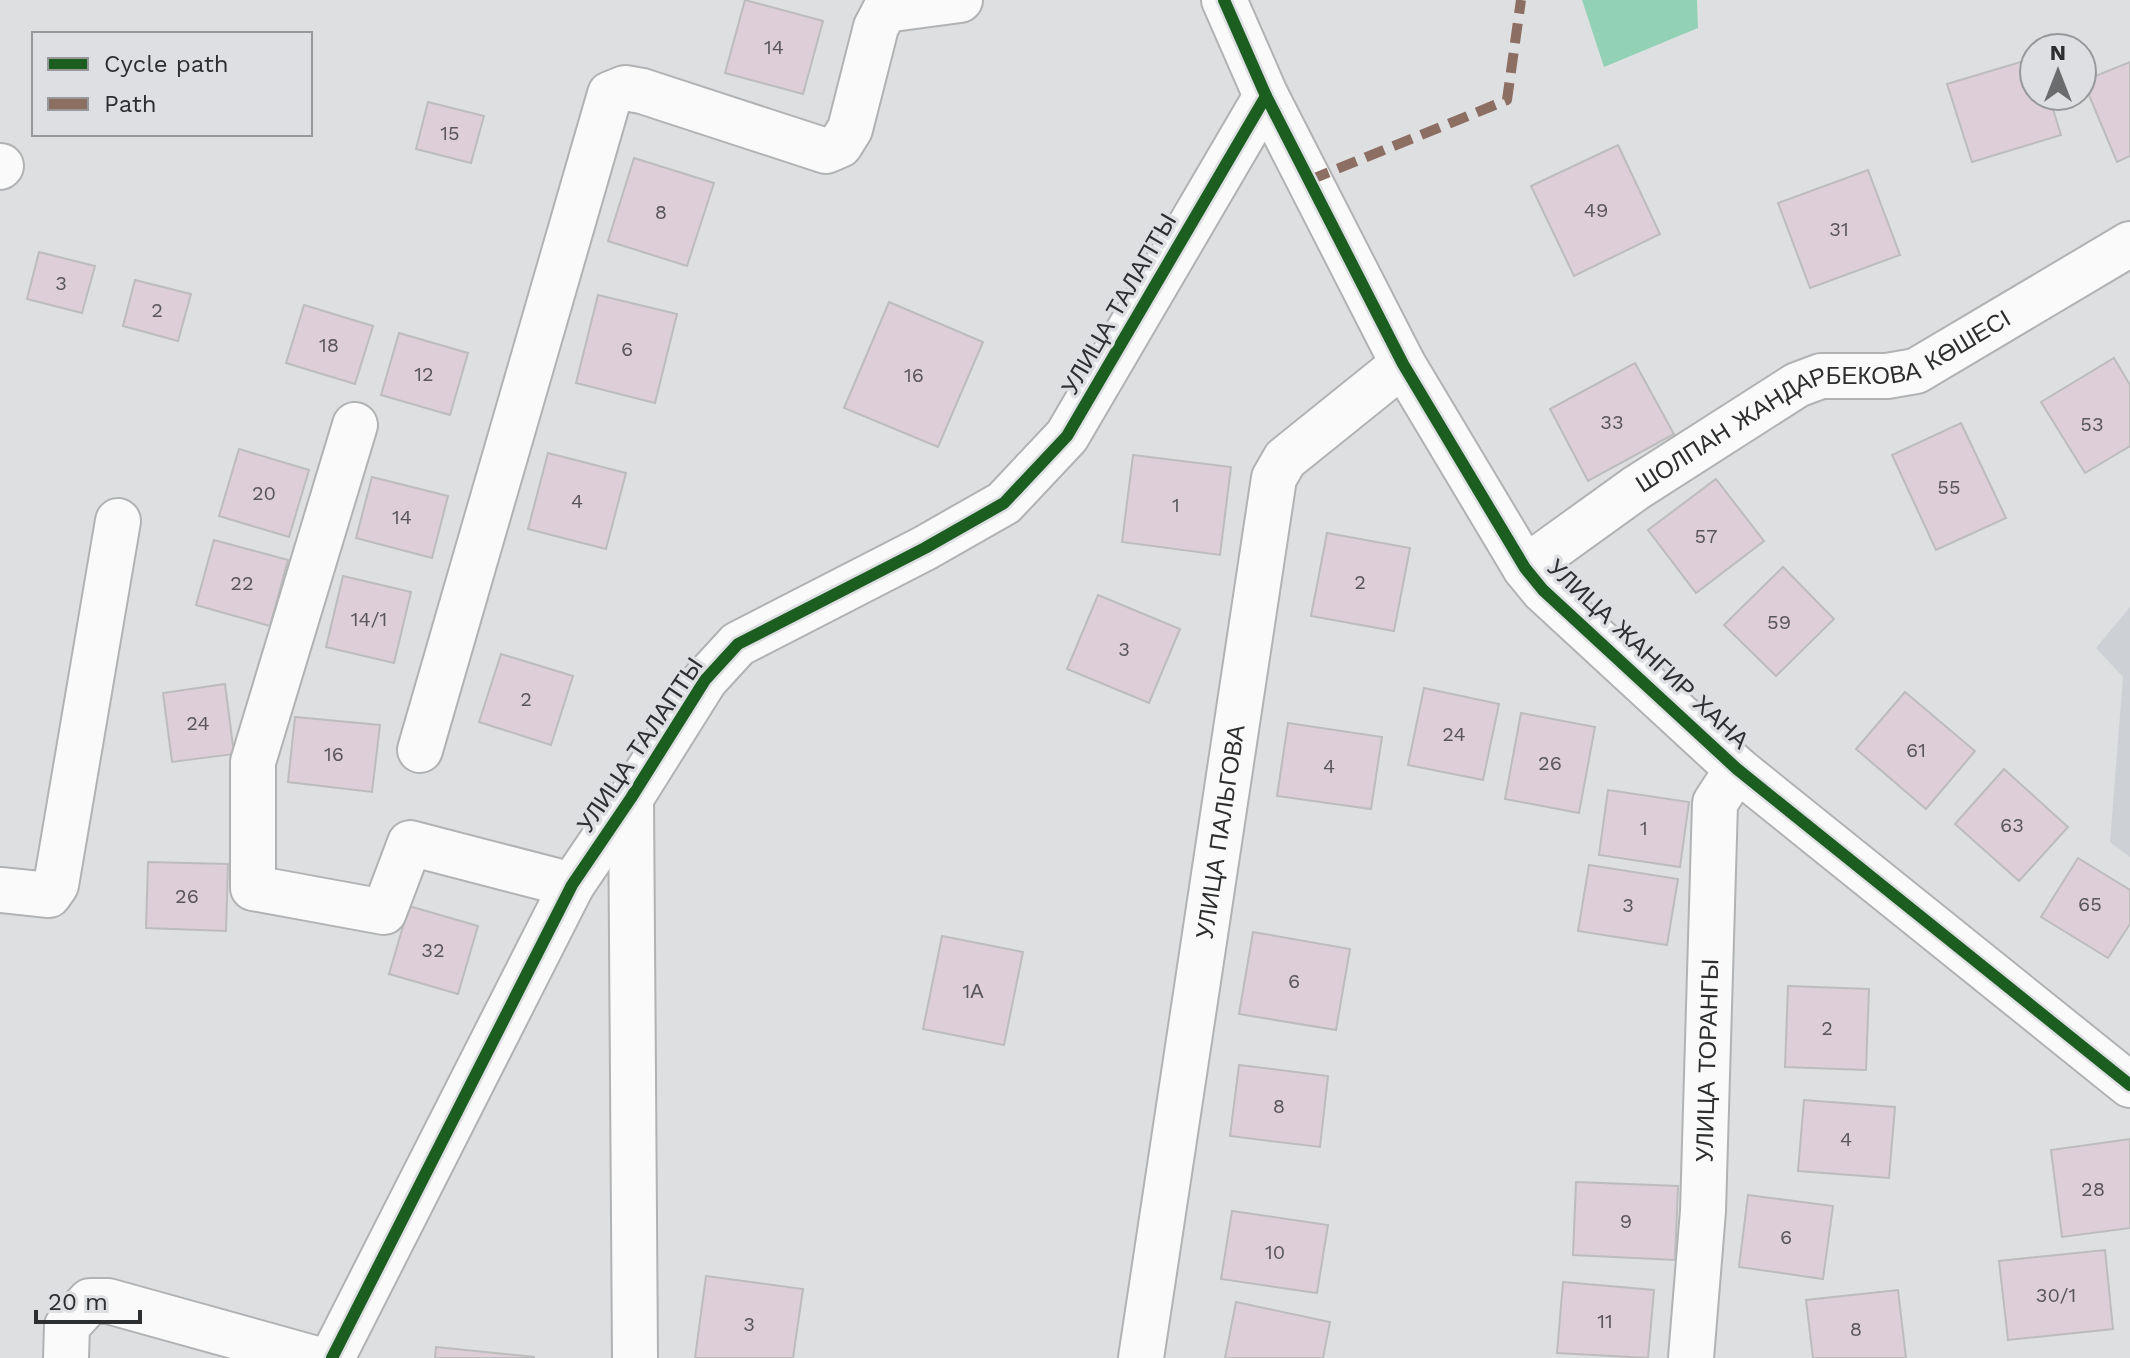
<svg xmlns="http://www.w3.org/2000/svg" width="2130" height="1358" viewBox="0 0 2130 1358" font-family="'Work Sans',sans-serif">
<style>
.built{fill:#cdd0d5}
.forest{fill:#93d1b6}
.building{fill:#ddced7;stroke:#bcbcbd;stroke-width:2}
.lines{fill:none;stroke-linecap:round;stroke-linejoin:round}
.minor-casing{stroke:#b1b2b3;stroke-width:48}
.minor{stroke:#fafafa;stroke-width:44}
.quiet{stroke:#8d6e63;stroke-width:10;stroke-dasharray:20 10;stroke-linecap:butt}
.cycleway-casing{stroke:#dddfe2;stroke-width:17}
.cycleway{stroke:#1b5e20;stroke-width:12}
.labels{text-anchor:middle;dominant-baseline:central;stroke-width:7;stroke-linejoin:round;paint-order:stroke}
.number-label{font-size:20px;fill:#595659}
.street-label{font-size:24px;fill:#2d2e2f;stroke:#dddfe2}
</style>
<rect width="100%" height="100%" fill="#dedfe1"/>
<polygon class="built" points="2130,607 2130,857 2110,842 2123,677 2096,648"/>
<polygon class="forest" points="1582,0 1697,0 1698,28 1604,67"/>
<g class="building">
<polygon points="745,0 823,21 803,94 725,73"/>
<polygon points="2034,58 2034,96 2049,96 2061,135 1972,162 1947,84"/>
<polygon points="2130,62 2130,156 2117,162 2083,81"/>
<polygon points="428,102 484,116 471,163 416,149"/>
<polygon points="1618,145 1660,234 1574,276 1531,186"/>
<polygon points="634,158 714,183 687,266 608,241"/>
<polygon points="1868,170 1900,255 1810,288 1778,203"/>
<polygon points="39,252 95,266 82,313 27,299"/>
<polygon points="135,280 191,294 178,341 123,326"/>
<polygon points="598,295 677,314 655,403 576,383"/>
<polygon points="889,302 983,342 938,447 844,408"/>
<polygon points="304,305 373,326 355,384 286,363"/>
<polygon points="399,333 468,353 450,415 381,395"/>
<polygon points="2114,358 2130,385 2130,446 2085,473 2041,402"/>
<polygon points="1635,363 1674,434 1588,481 1550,409"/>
<polygon points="1961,423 2006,518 1936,550 1892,455"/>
<polygon points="239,449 309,470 289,537 219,516"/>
<polygon points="548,453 626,473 606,549 528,529"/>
<polygon points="1133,455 1231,467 1220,555 1122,542"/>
<polygon points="372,477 448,496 432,558 356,538"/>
<polygon points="1716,479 1764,541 1696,593 1648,530"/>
<polygon points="1327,533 1410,548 1394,631 1311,616"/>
<polygon points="214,540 288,560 270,626 196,605"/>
<polygon points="1783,567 1834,619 1776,676 1724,625"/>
<polygon points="343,576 411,592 394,663 326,647"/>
<polygon points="1098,595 1180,629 1149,703 1067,669"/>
<polygon points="501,654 573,676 551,745 479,722"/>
<polygon points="225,684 234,754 172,762 163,693"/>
<polygon points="1424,688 1499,704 1483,780 1408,765"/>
<polygon points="1905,692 1975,751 1926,809 1856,749"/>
<polygon points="1521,713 1595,727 1579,813 1505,799"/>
<polygon points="295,717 380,725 372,792 288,782"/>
<polygon points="1288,723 1382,737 1371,809 1277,796"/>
<polygon points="2004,769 2068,827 2019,881 1955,824"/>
<polygon points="1608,790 1689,802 1680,867 1599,855"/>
<polygon points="2078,858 2130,890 2130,924 2108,958 2041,917"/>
<polygon points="148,862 228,864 226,931 146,928"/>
<polygon points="1589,865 1678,879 1667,945 1578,931"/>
<polygon points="409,906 478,926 458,994 389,974"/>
<polygon points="1253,932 1350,949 1336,1030 1239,1014"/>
<polygon points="942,936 1023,952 1004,1045 923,1029"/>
<polygon points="1788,986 1869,989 1866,1070 1785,1067"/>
<polygon points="1239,1065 1328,1076 1320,1147 1230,1136"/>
<polygon points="1804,1100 1895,1107 1889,1178 1798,1171"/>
<polygon points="2130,1139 2130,1228 2062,1237 2051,1150"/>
<polygon points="1576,1182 1678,1186 1675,1260 1573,1255"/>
<polygon points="1748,1195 1833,1206 1823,1279 1739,1267"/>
<polygon points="1232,1211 1328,1225 1317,1293 1221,1279"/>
<polygon points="2105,1250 2113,1329 2008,1340 1999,1261"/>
<polygon points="706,1276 803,1289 793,1358 695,1358"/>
<polygon points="1563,1282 1654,1290 1648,1358 1557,1353"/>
<polygon points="1898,1290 1906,1358 1813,1358 1806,1300"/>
<polygon points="1236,1302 1330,1322 1323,1358 1225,1358"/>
<polygon points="436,1347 534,1357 534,1358 435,1358"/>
</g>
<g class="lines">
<defs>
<g id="minor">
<polyline points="1224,0 1266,96 1403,364 1525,568 1543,590 1737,769 2130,1085"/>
<polyline points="0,167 1,166"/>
<polyline points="355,425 253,762 253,888 384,912 410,843 572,885"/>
<path id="s1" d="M1525,568L1636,488L1797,385L1821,376H1887L1916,371L2130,244"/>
<polyline points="420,750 610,94 625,88 642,91 826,151 840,145 850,129 876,27 885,10 960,0"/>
<polyline points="631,798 635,1358"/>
<polyline points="0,890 49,895 56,885 118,521"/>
<polyline points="66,1358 67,1326 90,1301 108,1301 313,1358"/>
<polyline points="332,1358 572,885 631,798 705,680 738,644 925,548 1004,503 1067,436 1266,96"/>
<path id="s2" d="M1141,1358L1274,478L1285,459L1403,364"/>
<path id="s3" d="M1691,1358L1703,1211L1715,803L1737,769"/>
</g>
</defs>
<use href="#minor" class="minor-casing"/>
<use href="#minor" class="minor"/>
<polyline class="quiet" points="1310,180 1507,100 1521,0"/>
<defs>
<g id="cycleway">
<polyline points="1224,0 1266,96 1403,364 1525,568 1543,590 1737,769 2130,1085"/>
<polyline points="332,1358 572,885 631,798 705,680 738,644 925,548 1004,503 1067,436 1266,96"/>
</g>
</defs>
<use href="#cycleway" class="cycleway-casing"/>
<use href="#cycleway" class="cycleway"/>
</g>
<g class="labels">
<g class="number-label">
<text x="774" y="47">14</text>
<text x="450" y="133">15</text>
<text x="1596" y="210">49</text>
<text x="661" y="212">8</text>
<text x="1839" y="229">31</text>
<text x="61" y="283">3</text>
<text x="157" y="310">2</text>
<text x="329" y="345">18</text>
<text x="627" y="349">6</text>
<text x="424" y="374">12</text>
<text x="914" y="375">16</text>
<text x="1612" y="422">33</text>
<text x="2092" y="424">53</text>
<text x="1949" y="487">55</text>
<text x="264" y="493">20</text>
<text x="577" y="501">4</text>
<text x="1176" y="505">1</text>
<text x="402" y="517">14</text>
<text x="1706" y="536">57</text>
<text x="1360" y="582">2</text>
<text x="242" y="583">22</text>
<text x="369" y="619">14/1</text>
<text x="1779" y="622">59</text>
<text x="1124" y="649">3</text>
<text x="526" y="699">2</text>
<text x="198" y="723">24</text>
<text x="1454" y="734">24</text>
<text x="1916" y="750">61</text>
<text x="334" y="754">16</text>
<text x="1550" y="763">26</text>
<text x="1329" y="766">4</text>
<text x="2012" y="825">63</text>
<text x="1644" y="828">1</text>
<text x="187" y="896">26</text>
<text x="2090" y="904">65</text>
<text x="1628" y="905">3</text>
<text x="433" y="950">32</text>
<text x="1294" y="981">6</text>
<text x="973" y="991">1А</text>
<text x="1827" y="1028">2</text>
<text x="1279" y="1106">8</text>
<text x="1846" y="1139">4</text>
<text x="2093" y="1189">28</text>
<text x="1626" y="1221">9</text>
<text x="1786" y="1237">6</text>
<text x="1275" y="1252">10</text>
<text x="2056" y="1295">30/1</text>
<text x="1605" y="1321">11</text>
<text x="749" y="1324">3</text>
<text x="1856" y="1329">8</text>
</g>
<g class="street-label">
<text transform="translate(1119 304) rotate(-60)">УЛИЦА ТАЛАПТЫ</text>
<text stroke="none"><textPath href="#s1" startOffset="348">ШОЛПАН ЖАНДАРБЕКОВА КӨШЕСІ</textPath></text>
<text transform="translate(1648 654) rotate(43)">УЛИЦА ЖАНГИР ХАНА</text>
<text transform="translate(640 745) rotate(-56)">УЛИЦА ТАЛАПТЫ</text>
<text stroke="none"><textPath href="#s2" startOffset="532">УЛИЦА ПАЛЬГОВА</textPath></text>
<text stroke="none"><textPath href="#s3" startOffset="298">УЛИЦА ТОРАНГЫ</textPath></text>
</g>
</g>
<rect x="32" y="32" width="280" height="104" fill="#dddfe2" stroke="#97989a" stroke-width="2"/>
<rect x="48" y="58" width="40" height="12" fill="#1b5e20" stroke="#97989a" stroke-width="2"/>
<text x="104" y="72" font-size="24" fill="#2d2e2f">Cycle path</text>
<rect x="48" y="98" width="40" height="12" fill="#8d6e63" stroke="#97989a" stroke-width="2"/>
<text x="104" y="112" font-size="24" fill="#2d2e2f">Path</text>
<g transform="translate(2058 72)"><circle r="38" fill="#dddfe2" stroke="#97989a" stroke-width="2"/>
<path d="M0-6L14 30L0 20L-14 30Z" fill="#6b6c6d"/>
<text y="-12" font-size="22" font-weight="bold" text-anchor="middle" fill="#2d2e2f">N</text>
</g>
<path d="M36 1310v12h104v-12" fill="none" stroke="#2d2e2f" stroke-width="4"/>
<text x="48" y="1310" font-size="24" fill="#2d2e2f" stroke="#dddfe2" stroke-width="6" paint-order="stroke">20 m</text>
</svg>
